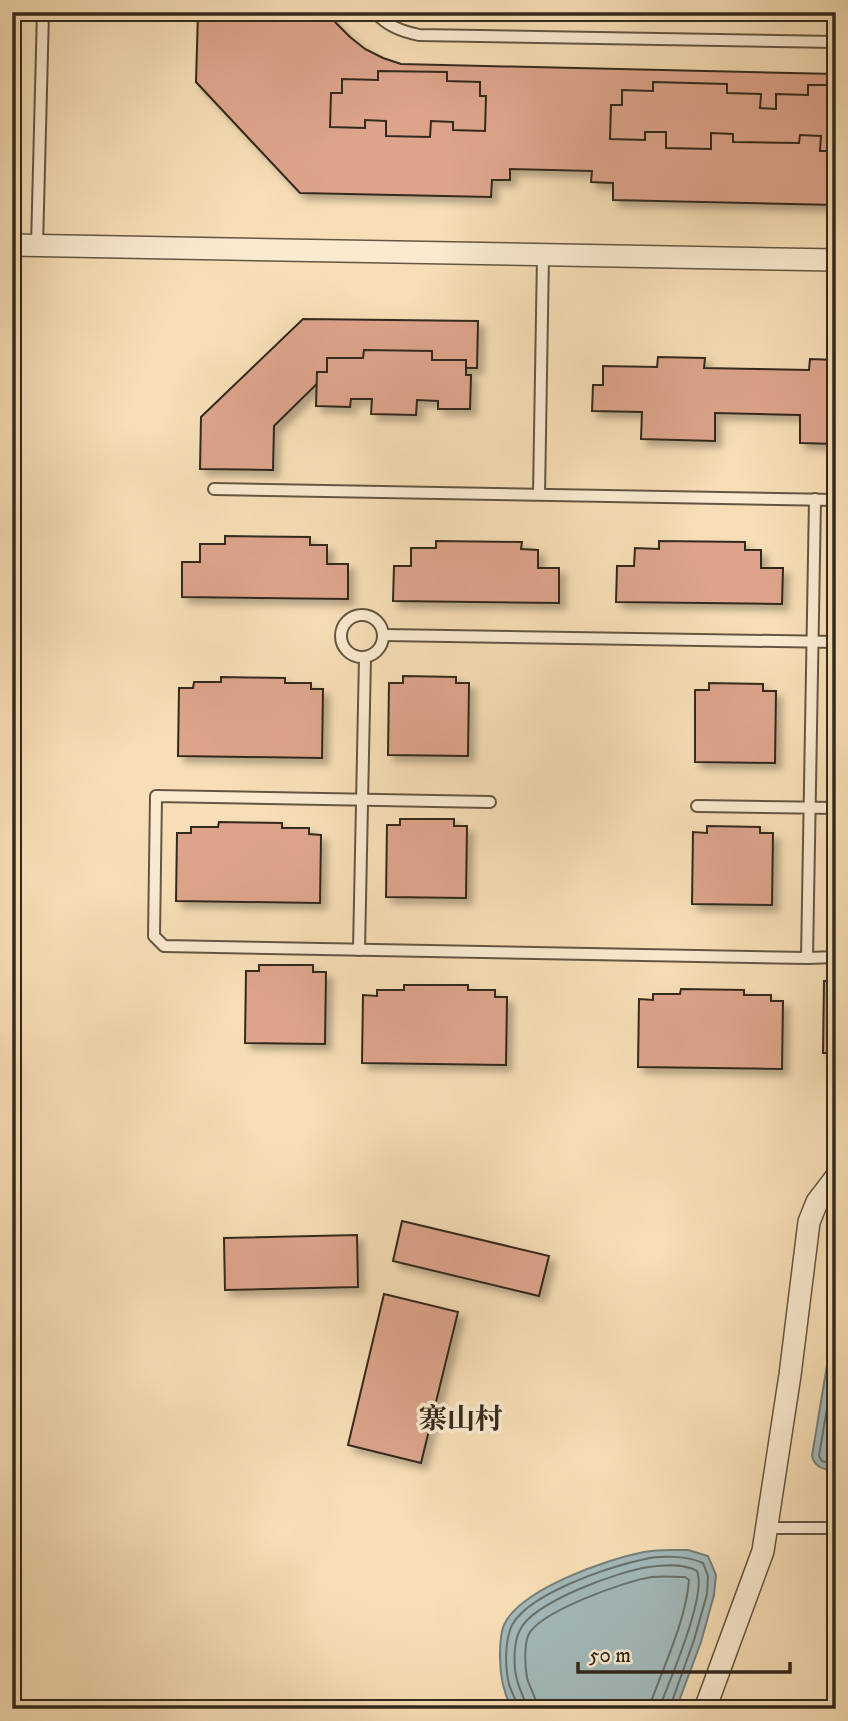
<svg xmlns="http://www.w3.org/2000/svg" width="848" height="1721" viewBox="0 0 848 1721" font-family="'IM FELL DW Pica','Noto Serif SC',serif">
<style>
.water{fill:#a2b9ba;stroke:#767f7b;stroke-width:2}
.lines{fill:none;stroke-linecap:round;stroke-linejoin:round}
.shore{stroke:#6a716b;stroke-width:2}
.building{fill:#dda48b;stroke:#33291c;stroke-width:2;filter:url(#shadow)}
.service-casing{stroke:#645642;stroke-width:14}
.minor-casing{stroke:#645642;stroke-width:24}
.service{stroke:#faead0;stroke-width:10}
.minor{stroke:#faead0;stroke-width:21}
.labels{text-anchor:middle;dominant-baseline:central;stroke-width:7;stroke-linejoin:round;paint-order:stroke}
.quarter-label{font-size:28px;font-weight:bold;fill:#33291c;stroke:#faead0}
</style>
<defs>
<filter id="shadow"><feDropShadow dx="6" dy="6" stdDeviation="3.5" flood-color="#0004"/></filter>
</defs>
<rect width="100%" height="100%" fill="#f7deb6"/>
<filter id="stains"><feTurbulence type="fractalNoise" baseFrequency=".00286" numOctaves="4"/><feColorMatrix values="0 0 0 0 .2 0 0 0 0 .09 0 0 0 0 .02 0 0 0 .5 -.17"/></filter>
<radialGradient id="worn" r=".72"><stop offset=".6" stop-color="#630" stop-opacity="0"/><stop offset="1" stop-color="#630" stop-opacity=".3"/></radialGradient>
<g class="water">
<path d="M836,1311V1472C824,1469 815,1468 812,1456Z"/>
<path d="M688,1550L708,1556L716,1575L714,1595L701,1642L676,1709H512C503,1692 500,1676 500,1657C500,1647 500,1634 504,1625C520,1589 608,1559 644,1552C658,1549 674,1550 688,1550Z"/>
</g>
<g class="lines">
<g class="shore">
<polyline points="836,1354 819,1456 822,1461 836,1465"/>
<path d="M518,1709C517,1700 511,1692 509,1684C505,1668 505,1645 510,1630C521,1595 612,1566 645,1559C661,1555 688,1556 703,1563L708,1576L707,1594L694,1640L671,1704L670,1709"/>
<path d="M526,1709C526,1699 520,1692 518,1683C513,1669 513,1643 520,1630C533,1602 619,1571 649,1567C663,1565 685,1564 697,1571C707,1594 672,1675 662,1701L661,1709"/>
<path d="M537,1709C537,1697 530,1689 527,1678C525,1666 524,1647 528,1636C537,1612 628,1580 652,1577C663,1576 674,1577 685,1577L689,1580C686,1619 666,1661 652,1699L651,1709"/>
</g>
</g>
<g class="building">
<polygon points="198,12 328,12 336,23 350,37 365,49 383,58 401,64 836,74 836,205 613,200 613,183 591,182 592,171 510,169 510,180 492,180 491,197 300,193 196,82"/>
<polygon points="378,71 447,72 447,81 480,82 480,96 486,96 485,131 453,130 453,122 431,121 430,137 386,136 386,121 365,120 365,128 330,127 331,93 342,93 342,79 378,80"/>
<polygon points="653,82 727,84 727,93 761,94 760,108 776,109 776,94 808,95 808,85 836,85 836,151 820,151 821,136 800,135 799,143 733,142 733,134 711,133 711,149 666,148 666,132 645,132 645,140 610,139 611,105 622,105 622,90 653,91"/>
<polygon points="303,319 478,321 477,368 334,367 274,426 273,470 200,469 201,417"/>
<polygon points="364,350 432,351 432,360 466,360 466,375 471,375 470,409 438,409 438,401 417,400 416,415 371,414 372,399 351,399 350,407 316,406 317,372 327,372 327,358 363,358"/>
<polygon points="658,357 705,358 704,368 809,370 810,359 836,360 836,444 800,443 800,415 715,413 715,441 641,439 642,412 592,411 593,385 603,385 603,366 657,367"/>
<polygon points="225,536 310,537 310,545 327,545 327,564 348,564 348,599 182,597 182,562 200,562 200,544 225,544"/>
<polygon points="436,541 522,542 521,549 538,550 538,568 559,568 559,603 393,601 394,566 411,566 411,548 436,548"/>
<polygon points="659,541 745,542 745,550 761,550 761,568 783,568 782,604 616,602 617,566 634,566 635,548 659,549"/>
<polygon points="828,568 836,568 836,603 827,603"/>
<polygon points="403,676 456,677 456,683 469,683 468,756 388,755 389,683 403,683"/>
<polygon points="221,677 285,678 285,683 311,683 311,689 323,689 322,758 178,756 179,688 193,688 194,682 221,682"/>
<polygon points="709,683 763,684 763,691 776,691 775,763 695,762 695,690 709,690"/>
<polygon points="832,695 836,695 836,763 831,763"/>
<polygon points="400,819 454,819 454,826 467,826 466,898 386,897 387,825 400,825"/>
<polygon points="219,822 282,823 282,828 309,828 309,834 321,835 320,903 176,901 177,833 191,833 191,827 218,827"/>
<polygon points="707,826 760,827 760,833 773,833 772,905 692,904 693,832 707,833"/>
<polygon points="831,842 836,842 836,910 830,910"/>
<polygon points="259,965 313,965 313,972 326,972 325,1044 245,1043 246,971 259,971"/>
<polygon points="824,981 836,981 836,1053 823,1053"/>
<polygon points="404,985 468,985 468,990 495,990 495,997 507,997 506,1065 362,1063 363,995 377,996 377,990 404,990"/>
<polygon points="681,989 744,990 744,995 771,995 771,1001 783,1001 782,1069 638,1067 639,999 653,1000 653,994 680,994"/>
<polygon points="402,1221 549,1256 539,1296 393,1261"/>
<polygon points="357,1235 358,1287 225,1290 224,1238"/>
<polygon points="384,1294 458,1312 421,1463 348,1445"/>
</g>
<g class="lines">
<defs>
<g id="service">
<path d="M375,12C387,26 401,31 419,35L836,42"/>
<polyline points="37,246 43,12"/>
<polyline points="214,489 836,500"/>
<polyline points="539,494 543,255"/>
<circle cx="362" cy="636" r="21"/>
<polyline points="384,635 836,642"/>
<polyline points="490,802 156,796 154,936 164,946 807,958 815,499"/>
<polyline points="697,806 836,808"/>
<polyline points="359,950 365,657"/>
<polyline points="807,958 836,957"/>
<polyline points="767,1528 836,1528"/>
</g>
<g id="minor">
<polyline points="12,245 836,260"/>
<polyline points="705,1709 763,1551 790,1375 809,1222 817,1202 836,1177"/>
</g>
</defs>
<use href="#service" class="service-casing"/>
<use href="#minor" class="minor-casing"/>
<use href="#service" class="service"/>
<use href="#minor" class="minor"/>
</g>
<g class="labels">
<g class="quarter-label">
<text x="461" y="1419">寨山村</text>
</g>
</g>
<rect width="848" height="1721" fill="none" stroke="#f7deb6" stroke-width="42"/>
<rect x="14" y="14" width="820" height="1693" fill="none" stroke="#33291c" stroke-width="3.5"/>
<rect x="21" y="21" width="806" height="1679" fill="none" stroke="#33291c" stroke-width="2"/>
<path d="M578 1662v10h212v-10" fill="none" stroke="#33291c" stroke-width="3.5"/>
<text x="589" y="1662" font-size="21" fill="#33291c" stroke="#faead0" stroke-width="5" paint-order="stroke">50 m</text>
<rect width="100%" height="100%" filter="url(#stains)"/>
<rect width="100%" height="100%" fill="url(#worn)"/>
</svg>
